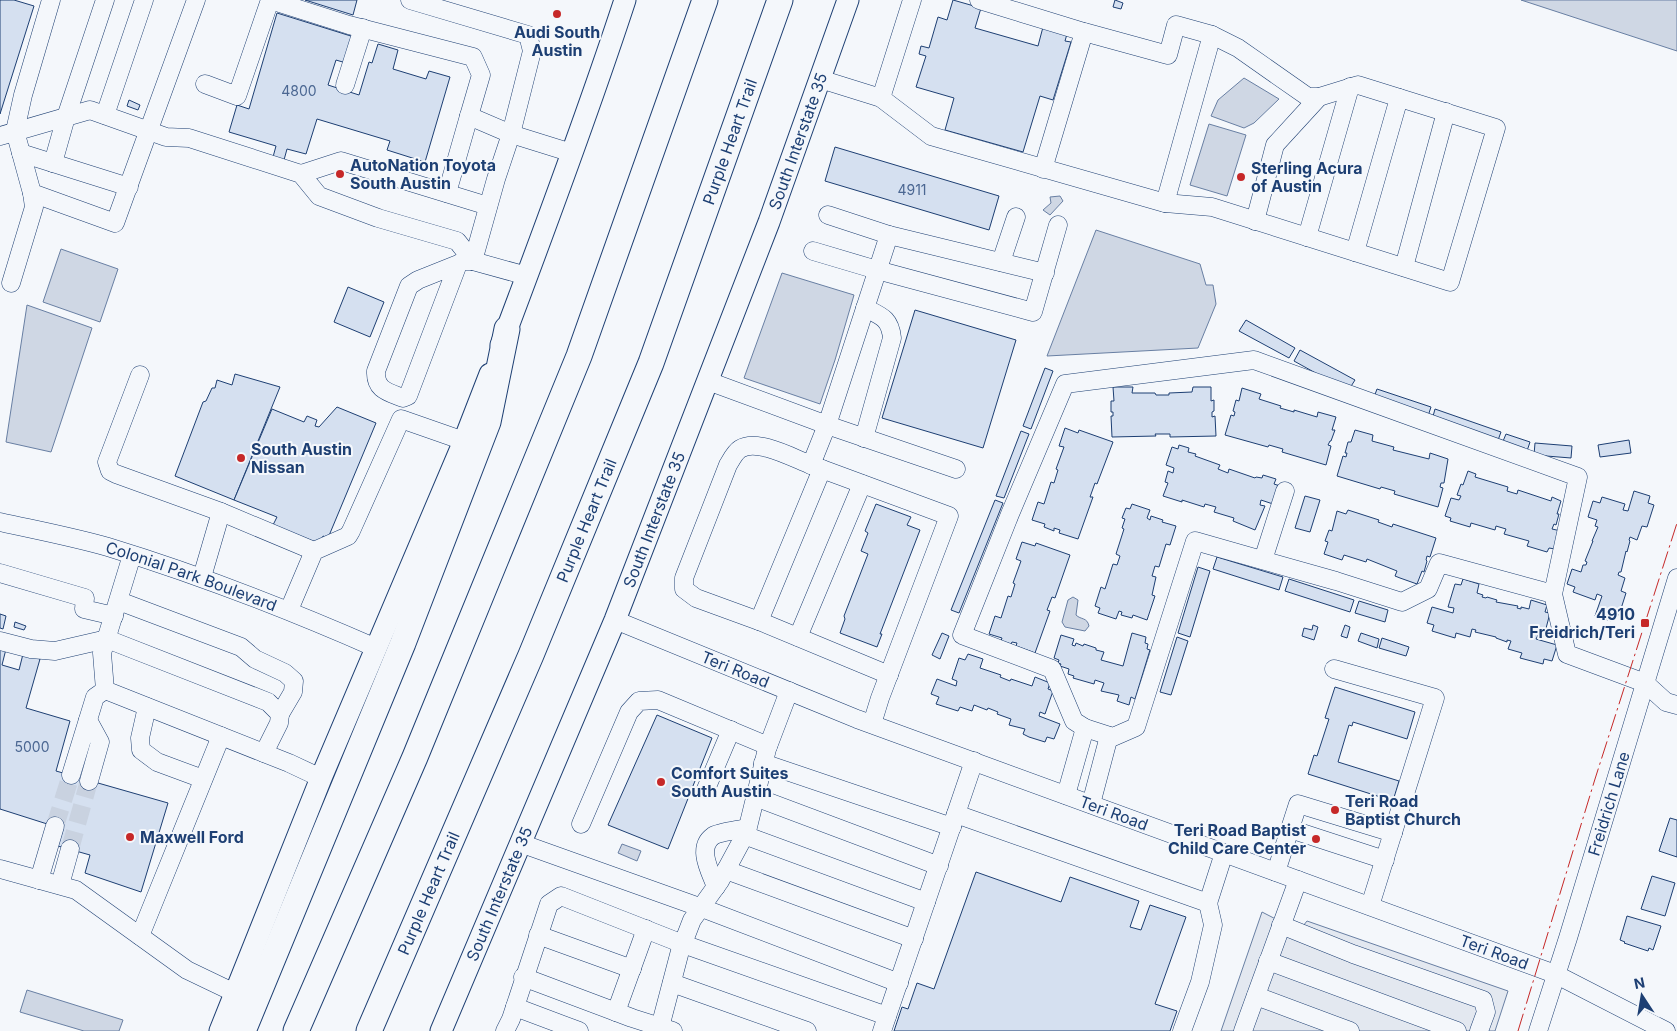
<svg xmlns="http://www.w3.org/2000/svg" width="1677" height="1031" viewBox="0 0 1677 1031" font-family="Inter,sans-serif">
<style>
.parking{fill:#e3e8f0;stroke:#687fa3}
.water{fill:#cfd7e4;stroke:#687fa3}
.building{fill:#d5e0f0;stroke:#1d3f73}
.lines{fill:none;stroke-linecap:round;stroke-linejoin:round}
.minor-tunnel{stroke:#c9d2e0;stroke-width:18;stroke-dasharray:18 9;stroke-linecap:butt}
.minor-casing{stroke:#1d3f73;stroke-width:19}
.major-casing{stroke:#1d3f73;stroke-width:23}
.highway-casing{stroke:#1d3f73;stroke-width:27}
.minor{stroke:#f4f7fb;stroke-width:18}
.major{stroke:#f4f7fb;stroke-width:21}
.highway{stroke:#f4f7fb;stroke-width:25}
.power{stroke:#c62828;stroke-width:1;stroke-dasharray:18 4 2.5 4;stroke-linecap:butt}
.poi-dot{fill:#c62828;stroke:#f4f7fb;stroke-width:2}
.labels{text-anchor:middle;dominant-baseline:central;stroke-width:4;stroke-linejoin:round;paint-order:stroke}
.number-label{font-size:14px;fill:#4b6792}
.poi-label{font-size:16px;font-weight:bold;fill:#1d3f73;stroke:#f4f7fb;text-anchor:start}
.street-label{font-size:16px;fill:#1d3f73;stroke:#f4f7fb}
</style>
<rect width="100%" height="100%" fill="#f4f7fb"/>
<polygon class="parking" points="1262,912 1299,931 1307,921 1508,991 1495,1031 1221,1031"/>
<g class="water">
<polygon points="1521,0 1677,0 1677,51"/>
<polygon points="1244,78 1279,99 1254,123 1244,128 1211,116 1218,100"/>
<polygon points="1209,124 1246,135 1227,196 1190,185"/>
<polygon points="1060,196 1063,201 1050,215 1043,210 1051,203 1050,197"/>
<polygon points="1096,230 1200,264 1206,285 1213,285 1216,304 1198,348 1047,356"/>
<polygon points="61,249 118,269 100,322 43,302"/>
<polygon points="782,273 854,295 835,360 820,404 744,378"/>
<polygon points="27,305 92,328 51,452 6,442"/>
<path d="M1073,597L1078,600L1076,615C1081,620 1087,617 1089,626L1085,631L1065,627L1062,622L1068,600Z"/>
<polygon points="622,844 641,851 637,861 618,853"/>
<polygon points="27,990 123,1020 119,1031 84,1031 20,1012"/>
</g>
<g class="building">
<polygon points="0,0 14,0 34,6 0,114"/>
<polygon points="305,0 357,0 353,15"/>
<polygon points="953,0 981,8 975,28 1038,46 1043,27 1067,34 1065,41 1071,42 1053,100 1040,96 1023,152 945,130 954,98 916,87 926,56 919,54 921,46 929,48 938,17 947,20"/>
<polygon points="1115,0 1123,3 1121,9 1113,7"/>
<polygon points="277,13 354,37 346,63 336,60 328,85 359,95 369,62 372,63 378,44 398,50 393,69 426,79 429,71 450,77 425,162 387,150 390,141 317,119 306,154 287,149 284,160 273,157 276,146 229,132 237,105 249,109"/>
<polygon points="129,100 140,105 138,110 127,106"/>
<polygon points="835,147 999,196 989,230 825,181"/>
<polygon points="348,287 384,302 370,337 334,322"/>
<polygon points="915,310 1016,340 983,448 882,418"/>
<polygon points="1246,320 1295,348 1289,358 1239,331"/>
<polygon points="1300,350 1355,380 1348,391 1294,361"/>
<polygon points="1045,368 1053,371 1031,429 1023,426"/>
<polygon points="235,374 280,387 234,500 175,476 203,402 206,401 212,388 215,388 217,380 232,385"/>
<polygon points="1113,387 1133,387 1132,393 1155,393 1156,395 1169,395 1169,393 1192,392 1193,387 1211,387 1211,401 1214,400 1214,411 1212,412 1212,417 1215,416 1216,436 1170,437 1170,434 1155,434 1156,436 1112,437 1111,416 1113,416 1113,412 1111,412 1111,401 1114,401"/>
<polygon points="1242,388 1261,394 1259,399 1281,406 1280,408 1294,412 1294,410 1317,417 1318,412 1336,417 1332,430 1335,430 1331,441 1330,441 1328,445 1331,446 1326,465 1282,452 1283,449 1269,445 1268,447 1225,435 1231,415 1234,416 1235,412 1233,411 1236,400 1239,401"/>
<polygon points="1377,389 1431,407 1427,419 1373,400"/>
<polygon points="337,407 376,423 328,538 323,536 320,544 273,525 277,517 234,500 272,409 304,422 307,416 317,420 315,426 319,427"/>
<polygon points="1435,409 1501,432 1497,443 1432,420"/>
<polygon points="1065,428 1078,433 1079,430 1113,442 1097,484 1095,483 1090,497 1093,497 1078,539 1059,533 1060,530 1054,528 1054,531 1044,527 1045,524 1032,520 1038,502 1044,504 1051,482 1054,483 1058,470 1056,469 1064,447 1059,446"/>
<polygon points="1355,430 1373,435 1372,441 1394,447 1393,450 1429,459 1430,453 1448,459 1444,483 1441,483 1440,487 1443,488 1438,507 1394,494 1395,491 1381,487 1380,489 1337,476 1343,456 1346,457 1347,453 1345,453 1348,442 1351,442"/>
<polygon points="1021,431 1029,434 1004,498 996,496"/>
<polygon points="1506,434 1530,442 1526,454 1501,446"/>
<polygon points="1629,440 1631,453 1600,457 1598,445"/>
<polygon points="1535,443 1572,446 1571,458 1534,455"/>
<polygon points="1179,445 1189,448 1188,452 1196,454 1195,456 1220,465 1218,469 1228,473 1229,469 1255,478 1256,477 1262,478 1263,475 1276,479 1274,484 1280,486 1273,504 1261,500 1260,505 1265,506 1255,530 1233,521 1234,518 1214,512 1216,507 1205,504 1204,507 1182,500 1182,502 1163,496 1168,483 1165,482 1168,471 1173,473 1174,468 1166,465 1172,447 1178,449"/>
<polygon points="1468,471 1476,474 1475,477 1508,487 1507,491 1517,494 1518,490 1551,501 1552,497 1561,501 1557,514 1559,514 1556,525 1554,524 1552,529 1561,531 1555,549 1549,548 1547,552 1527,546 1529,541 1504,534 1506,529 1496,526 1495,530 1471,523 1470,527 1450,521 1451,518 1445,516 1451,498 1459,500 1461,496 1457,495 1461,484 1463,485"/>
<polygon points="1634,491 1650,496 1648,503 1654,505 1647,527 1642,526 1637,540 1630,537 1629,540 1630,541 1627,552 1626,551 1621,572 1619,572 1618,575 1625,578 1621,591 1626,593 1619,615 1614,613 1611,621 1595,616 1602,596 1597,594 1595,600 1573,592 1575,587 1567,584 1572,569 1581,572 1583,565 1586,565 1587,562 1585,561 1593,541 1592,541 1598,527 1595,526 1597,520 1588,517 1593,501 1600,503 1602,497 1625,504 1623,510 1628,511"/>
<polygon points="1305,496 1320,500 1310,532 1295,528"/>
<polygon points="995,500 1003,503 959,613 951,610"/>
<polygon points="876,504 911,517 907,525 920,530 880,634 882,634 877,647 840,633 845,619 844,616 868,554 861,551 868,533 865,531"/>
<polygon points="1132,504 1150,510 1147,518 1150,520 1151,516 1163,520 1162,522 1176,526 1170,545 1166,544 1159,567 1155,566 1152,576 1156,577 1152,595 1155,596 1147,620 1133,615 1132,618 1121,615 1122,612 1119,611 1116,619 1098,613 1100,608 1095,606 1101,587 1105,589 1113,564 1117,565 1120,556 1116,554 1124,529 1122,528 1125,519 1122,518 1126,508 1130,509"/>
<polygon points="1348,510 1379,520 1378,522 1392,527 1393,524 1436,538 1430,557 1427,556 1426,560 1427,561 1424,572 1422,571 1417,584 1400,578 1395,576 1397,571 1367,559 1366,562 1344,555 1342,560 1324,554 1328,542 1325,541 1329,530 1332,531 1337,511 1346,514"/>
<polygon points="1022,542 1035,546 1036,543 1070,555 1055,598 1052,597 1047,610 1050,611 1035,653 1016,646 1017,643 1012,642 1011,644 1001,641 1002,638 989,634 995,616 1001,618 1008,596 1011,597 1015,584 1013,583 1021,561 1016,559"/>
<polygon points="1217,557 1283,577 1279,590 1213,569"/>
<polygon points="1198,567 1210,571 1190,637 1178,633"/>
<polygon points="1289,579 1354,600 1350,612 1285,591"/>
<polygon points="1463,579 1479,584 1477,593 1483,595 1482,597 1486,598 1487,597 1497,600 1496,602 1518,606 1517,608 1521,609 1521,607 1529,609 1531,600 1547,605 1545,612 1550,613 1544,636 1538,635 1536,639 1557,645 1552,661 1544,659 1543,664 1520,658 1522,653 1508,649 1511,641 1507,640 1507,642 1496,638 1496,637 1475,632 1476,630 1472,629 1470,637 1456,633 1455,638 1432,631 1434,625 1427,623 1432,607 1453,613 1454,608 1448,607 1455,584 1461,585"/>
<polygon points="1359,601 1388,610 1385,622 1355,613"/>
<polygon points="0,614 6,616 3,629 0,628"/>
<polygon points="15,622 26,626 24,630 14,627"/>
<polygon points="1313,625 1318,627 1314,640 1302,636 1304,628 1312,630"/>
<polygon points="1345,625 1350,627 1347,638 1341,636"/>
<polygon points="942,633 949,636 940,659 932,655"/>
<polygon points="1132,633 1146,637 1145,643 1148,644 1147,649 1150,650 1135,699 1131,697 1129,705 1117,701 1119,695 1101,691 1104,683 1095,680 1094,684 1073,678 1074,676 1068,674 1069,669 1060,666 1061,664 1058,663 1059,660 1054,658 1061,635 1074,639 1072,645 1075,646 1076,643 1083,646 1084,644 1096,648 1096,650 1104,652 1101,660 1123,666"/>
<polygon points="1361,633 1379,639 1377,648 1358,641"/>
<polygon points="1177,637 1188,641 1171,695 1160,692"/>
<polygon points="1382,638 1409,647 1406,656 1379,648"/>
<polygon points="0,648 6,649 2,665 19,670 23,654 40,659 26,708 70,721 56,771 168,803 141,892 85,873 90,855 58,846 63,829 0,809"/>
<polygon points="968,654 983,659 980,668 1001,675 1000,677 1010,681 1011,679 1032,686 1035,677 1050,683 1048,689 1053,691 1045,714 1040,712 1039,716 1060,724 1054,739 1047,737 1045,742 1029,737 1023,734 1025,729 1009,725 1011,719 997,714 998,712 988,708 987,710 974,705 972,711 960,707 958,711 936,704 939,697 931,694 937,679 956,686 957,681 952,679 959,658 965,660"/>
<polygon points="1335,687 1415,712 1407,739 1353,722 1352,726 1349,725 1338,762 1399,781 1393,801 1308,774 1314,755 1317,756 1329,719 1325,718"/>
<polygon points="657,715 712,738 668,849 608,825"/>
<polygon points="1670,818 1677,820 1677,857 1659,851"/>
<polygon points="976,872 1061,902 1070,877 1139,901 1130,927 1141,930 1150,905 1186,917 1155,1004 1177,1011 1170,1031 894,1031 902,1007 908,1009 917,983 934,989"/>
<polygon points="1652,876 1675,883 1665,916 1641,909"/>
<polygon points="1627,916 1661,926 1653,950 1649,948 1648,951 1624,943 1625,942 1620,940"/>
</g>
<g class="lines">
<g class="minor-tunnel">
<polyline points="55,826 71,775"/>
<polyline points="70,849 89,781"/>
</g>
<defs>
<g id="minor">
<polyline points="51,0 23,95 15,131 32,193 115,223 196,0"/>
<polyline points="270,0 349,25 473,57 481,75 469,116 511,134 572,153"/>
<polyline points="410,0 528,35 532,51 511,134 496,179 473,261"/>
<polyline points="820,79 881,98 931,136 1165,203 1212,35 1176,25 1168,55 1084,32 979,0"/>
<polyline points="205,84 237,96 270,0"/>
<polyline points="345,85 363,28"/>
<polyline points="881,98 912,0"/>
<polyline points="105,115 144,0"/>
<polyline points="0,136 90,110 166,137 189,138 301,174 319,196 378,218 457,241 473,261"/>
<polyline points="21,153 129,187"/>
<polyline points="53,163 66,117 105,0"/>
<polyline points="1043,169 1084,32"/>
<polyline points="301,174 341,161 488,206"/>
<polyline points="447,193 469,116"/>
<polyline points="1165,203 1212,207 1450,282 1496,128 1358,85 1319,97 1308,97 1238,48 1212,35"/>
<polyline points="828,215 889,235 1045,273"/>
<polyline points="1255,221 1275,145 1319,97"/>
<polyline points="1307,237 1350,87"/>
<polyline points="813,251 877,270 1033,312 1058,225"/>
<polyline points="1355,252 1399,98"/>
<polyline points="1001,262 1016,217"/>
<path d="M458,264L418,280L409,286L376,371C375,390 388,392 403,398L408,396L458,264L464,261H473L527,276"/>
<polyline points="1404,267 1446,112"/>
<polyline points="11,283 34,207 32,193"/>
<polyline points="140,375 107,462 110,471 116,474 221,512 202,577"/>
<polyline points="708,381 827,425 889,235"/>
<path d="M864,438L892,338C890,318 881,316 865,308"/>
<polyline points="822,469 759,621 889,675"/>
<polyline points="221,512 314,551"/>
<path id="s1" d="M0,522C36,530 73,537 108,547C200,575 287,609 376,648"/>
<polyline points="132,555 102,653 105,690 289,763 321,778"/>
<polyline points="1263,560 1285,491"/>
<polyline points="0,573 85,598 84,609 114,616"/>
<polyline points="1553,594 1578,477 1254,360 1065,384 1010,514 962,635 1052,669 1074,721 1085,728 1113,737 1136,727 1195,541 1336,581 1402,602 1428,589 1439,563 1553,594 1567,654 1645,683 1666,702 1677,705"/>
<polyline points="119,601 241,647 255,659 285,673 294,681 293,692 280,714"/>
<polyline points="289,610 314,551 348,536 351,531 401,419 464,441"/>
<path id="s2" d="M615,620L857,719L1555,974L1666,1031"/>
<path d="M759,621L696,598L684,589V578L728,465C731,460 735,452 740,449C757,438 793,458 811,465"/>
<polyline points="798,637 862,484"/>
<polyline points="0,641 31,649 55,651 107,639 268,702 280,714 279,723 264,753"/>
<polyline points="1334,669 1435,698 1370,906"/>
<polyline points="147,707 140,738 141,750 157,762 203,779"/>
<polyline points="88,720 100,742 89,781"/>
<polyline points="872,724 880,698 949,516 811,465 827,425 956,469"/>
<polyline points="763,763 952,827"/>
<polyline points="71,775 95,697 105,690"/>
<polyline points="706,789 731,730"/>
<polyline points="1066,795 1085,728"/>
<polyline points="755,797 939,866"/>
<polyline points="1091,804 1109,736"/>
<polyline points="956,814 1208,903 1224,853"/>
<polyline points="581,824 629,712 639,701 658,700 768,746"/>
<polyline points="1290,829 1385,860"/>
<polyline points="744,835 926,902"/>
<polyline points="520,843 702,908 899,983"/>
<polyline points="0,869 76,890 187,970 235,993"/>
<polyline points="726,870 914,939"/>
<polyline points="1276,872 1298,804 1393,833"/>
<polyline points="39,880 55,826"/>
<polyline points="60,885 70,849"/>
<path d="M716,887C711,873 696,848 713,836C719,832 739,830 747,828"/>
<polyline points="1281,925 1353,954 1483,1000 1486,1012 1479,1031"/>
<polyline points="538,935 632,969"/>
<polyline points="140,936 221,736"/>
<polyline points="1268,961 1457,1031"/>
<polyline points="523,977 632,1018 673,1031"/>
<polyline points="672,983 807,1031"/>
<polyline points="1256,996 1350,1031"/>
<polyline points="515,1007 579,1031"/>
<polyline points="616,1012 646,929"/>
<polyline points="505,1031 511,1019 549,904 561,896 683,944 887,1016"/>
<polyline points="659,1031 680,951 692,920 720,881 747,831 767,749 789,691"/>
<polyline points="882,1031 974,761"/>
<polyline points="1182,1031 1200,982 1213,925 1208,903"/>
<polyline points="1243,1031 1298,880"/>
<path id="s3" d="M1538,1031L1568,938L1677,578"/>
</g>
<g id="major">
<path d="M501,345C544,231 587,116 625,0"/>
<polyline points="220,1031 321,778 464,441 490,374"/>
<path id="s4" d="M441,1031L615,620L769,222L848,0"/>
</g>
<g id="highway">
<polyline points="243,1031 403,643 488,422 507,329"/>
<polyline points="296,1031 415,757 579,356 705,0"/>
<path id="s5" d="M369,1031L531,655L651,363L780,0"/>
</g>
</defs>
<use href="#minor" class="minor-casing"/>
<use href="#major" class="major-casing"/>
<use href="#highway" class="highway-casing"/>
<use href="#minor" class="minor"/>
<use href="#major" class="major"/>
<use href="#highway" class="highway"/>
<polyline class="power" points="1518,1031 1595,779 1677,523"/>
</g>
<g class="poi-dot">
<circle cx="557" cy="14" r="5"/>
<circle cx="340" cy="174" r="5"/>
<circle cx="1241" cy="177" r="5"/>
<circle cx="241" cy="458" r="5"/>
<rect x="1640" y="618" width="10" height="10" rx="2.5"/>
<circle cx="661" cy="782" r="5"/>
<circle cx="1335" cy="810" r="5"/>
<circle cx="130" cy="837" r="5"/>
<circle cx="1316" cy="839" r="5"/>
</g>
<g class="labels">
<g class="number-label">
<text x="299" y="90">4800</text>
<text x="912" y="189">4911</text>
<text x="32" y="746">5000</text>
</g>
<g class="poi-label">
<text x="557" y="32" text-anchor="middle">Audi South<tspan x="557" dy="18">Austin</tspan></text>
<text x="350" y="165">AutoNation Toyota<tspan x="350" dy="18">South Austin</tspan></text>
<text x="1251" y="168">Sterling Acura<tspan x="1251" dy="18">of Austin</tspan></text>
<text x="251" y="449">South Austin<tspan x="251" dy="18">Nissan</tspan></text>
<text x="1635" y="614" text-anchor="end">4910<tspan x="1635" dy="18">Freidrich/Teri</tspan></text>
<text x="671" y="773">Comfort Suites<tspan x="671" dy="18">South Austin</tspan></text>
<text x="1345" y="801">Teri Road<tspan x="1345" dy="18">Baptist Church</tspan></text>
<text x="1306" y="830" text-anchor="end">Teri Road Baptist<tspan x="1306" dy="18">Child Care Center</tspan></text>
<text x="140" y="837">Maxwell Ford</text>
</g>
<g class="street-label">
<text stroke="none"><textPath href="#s5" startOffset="960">Purple Heart Trail</textPath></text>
<text stroke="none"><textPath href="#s4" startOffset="959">South Interstate 35</textPath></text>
<text stroke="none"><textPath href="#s4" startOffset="554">South Interstate 35</textPath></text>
<text stroke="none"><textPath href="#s5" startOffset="555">Purple Heart Trail</textPath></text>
<text stroke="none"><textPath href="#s1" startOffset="199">Colonial Park Boulevard</textPath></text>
<text stroke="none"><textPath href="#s2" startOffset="130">Teri Road</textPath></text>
<text stroke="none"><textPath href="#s3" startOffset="238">Freidrich Lane</textPath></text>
<text stroke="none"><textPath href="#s2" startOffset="535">Teri Road</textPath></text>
<text stroke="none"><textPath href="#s5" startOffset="150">Purple Heart Trail</textPath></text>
<text stroke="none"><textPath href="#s4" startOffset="149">South Interstate 35</textPath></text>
<text stroke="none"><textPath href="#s2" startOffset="940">Teri Road</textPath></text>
</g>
</g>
<g transform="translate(1642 996) rotate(348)" stroke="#f4f7fb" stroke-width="4" paint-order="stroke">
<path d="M0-4L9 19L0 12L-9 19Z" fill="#1d3f73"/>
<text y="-8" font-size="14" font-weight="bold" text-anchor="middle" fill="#1d3f73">N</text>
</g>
</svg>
